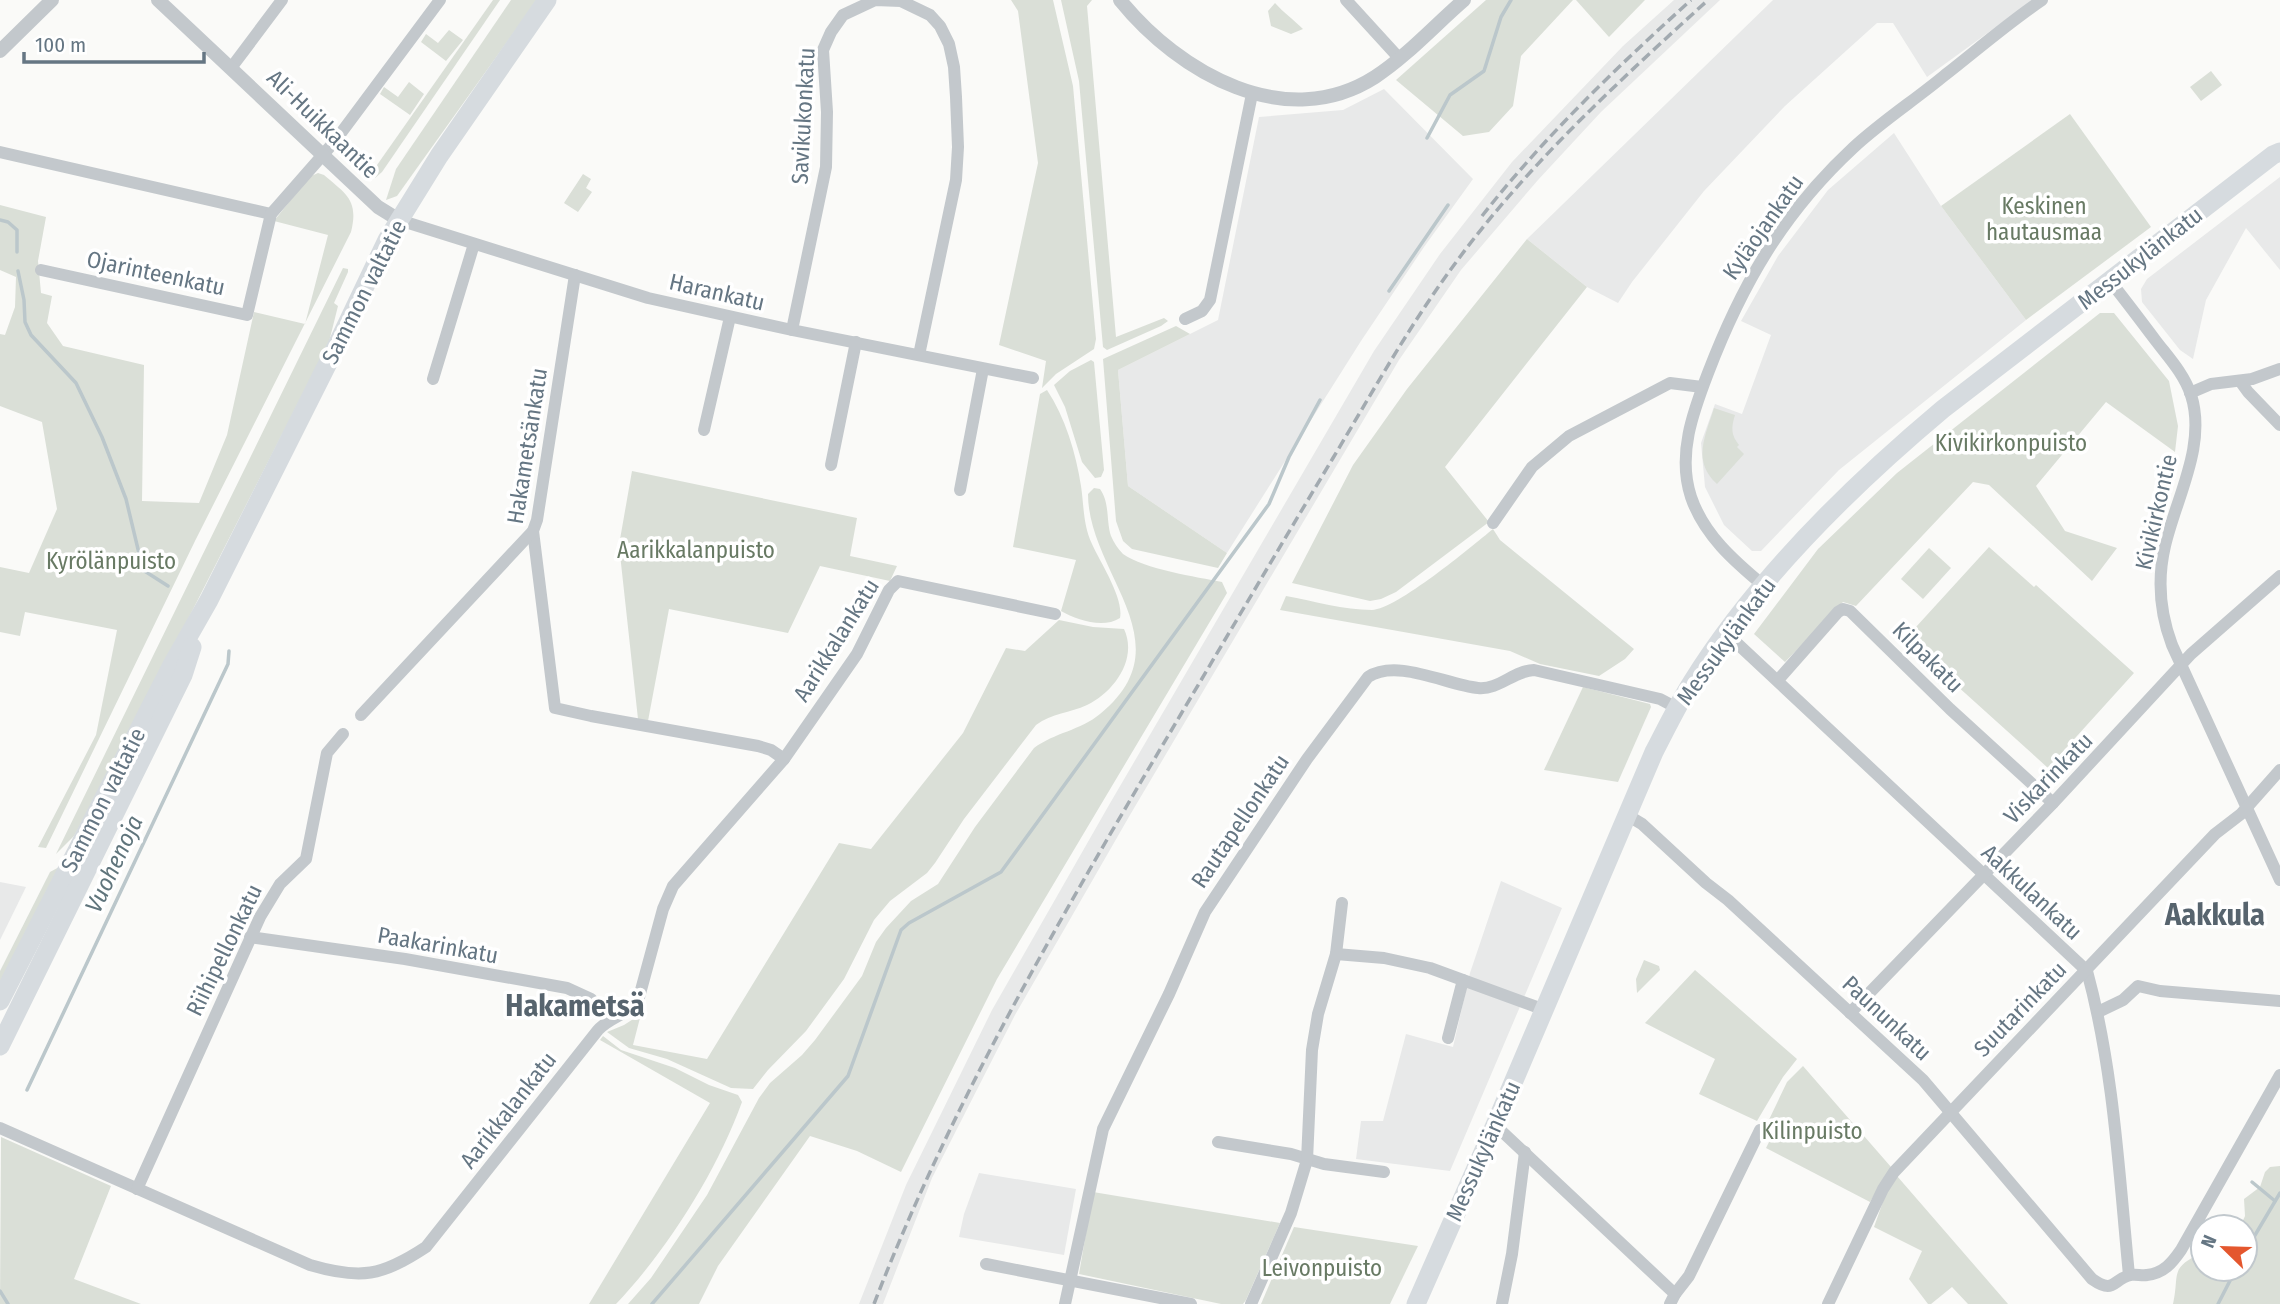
<svg xmlns="http://www.w3.org/2000/svg" width="2280" height="1304" viewBox="0 0 2280 1304" font-family="'Fira Sans Condensed',sans-serif">
<style>
.built{fill:#e8e9e9}
.green{fill:#dadfd7}
.lines{fill:none;stroke-linecap:round;stroke-linejoin:round}
.stream{stroke:#bbc7cb;stroke-width:3.5}
.minor{stroke:#c3c8cc;stroke-width:12}
.tertiary{stroke:#c3c8cc;stroke-width:14}
.primary{stroke:#d6dbdf;stroke-width:19}
.rail{stroke:#a2aab0;stroke-width:3.5;stroke-dasharray:10 5;stroke-linecap:butt}
.labels{text-anchor:middle;dominant-baseline:central;stroke-width:7;stroke-linejoin:round;paint-order:stroke}
.street-label{font-size:23px;fill:#657683;stroke:#fff}
.park-label{font-size:23px;fill:#687a64;stroke:#fff}
.water-label{font-size:24px;font-style:italic;fill:#60757c;stroke:#fff}
.district-label{font-size:30px;font-weight:bold;fill:#57646e;stroke:#fff}
</style>
<rect width="100%" height="100%" fill="#fafaf8"/>
<g class="built">
<polygon points="1674,0 1720,0 1601,112 1538,180 1461,270 1399,360 1130,815 1015,1015 932,1178 883,1304 859,1304 906,1185 992,1010 1109,805 1374,351 1440,254 1512,162 1623,46"/>
<polygon points="1773,0 2033,0 1927,77 1893,23 1877,23 1785,106 1704,191 1632,282 1618,303 1587,287 1527,239"/>
<polygon points="1384,89 1473,179 1424,247 1361,341 1227,553 1128,486 1118,370 1218,320 1259,117 1343,110"/>
<polygon points="1894,133 1941,206 2026,320 1839,470 1761,551 1752,551 1724,525 1705,487 1701,443 1715,404 1742,414 1771,335 1741,321 1778,256 1828,190"/>
<polygon points="2280,177 2280,270 2246,228 2206,300 2193,359 2180,350 2142,302 2141,289 2147,279"/>
<polygon points="1501,881 1562,908 1450,1171 1356,1159 1361,1121 1383,1121 1406,1034 1453,1047 1470,973"/>
<polygon points="0,882 26,887 0,940"/>
<polygon points="979,1173 1076,1189 1064,1255 959,1237 964,1214"/>
</g>
<g class="green">
<polygon points="493,0 500,0 382,172 375,178 370,175"/>
<polygon points="511,0 537,0 397,196 386,200 396,169"/>
<polygon points="1011,0 1053,0 1073,86 1096,339 1094,349 1056,374 1042,388 1046,361 999,345 1038,163 1018,11"/>
<polygon points="1061,0 1092,0 1087,6 1116,337 1164,318 1168,321 1161,326 1107,350 1103,347 1079,81"/>
<polygon points="1486,0 1573,0 1521,56 1513,106 1489,132 1463,136 1396,80"/>
<polygon points="1576,0 1645,0 1609,37"/>
<path d="M1275,3C1284,13 1293,19 1303,29L1291,34L1271,26L1268,11Z"/>
<polygon points="449,30 463,40 446,61 421,42 426,34 438,43"/>
<polygon points="2211,71 2222,85 2201,101 2190,87"/>
<polygon points="409,82 424,94 410,115 380,94 384,87 398,97"/>
<polygon points="2070,114 2151,227 2026,320 1941,206"/>
<path d="M318,173L324,175C346,194 359,200 351,232L195,541L46,848L38,847L96,735L117,630L25,612L20,636L0,632V567L29,573L57,509L42,422L0,406V334L5,335L15,307L16,277L0,270V205L46,217L38,261L41,293L52,296L47,323L63,346L144,365L142,501L199,503L227,435L254,312L305,324L328,235L274,221L309,177Z"/>
<polygon points="583,174 591,179 586,188 592,192 578,212 564,203"/>
<polygon points="1527,239 1587,287 1445,467 1489,522 1396,592 1381,599 1370,601 1292,583 1353,465 1407,389"/>
<polygon points="343,268 348,269 348,272 334,303 338,306 329,342 127,739 74,836 56,854"/>
<polygon points="2100,313 2114,313 2169,381 2178,426 2175,452 2106,402 2036,486 2065,531 2117,548 2092,581 1989,485 1973,482 1856,606 1843,602 1785,662 1754,634 1818,549 1897,473"/>
<polygon points="1176,326 1190,334 1118,370 1128,486 1227,553 1218,568 1132,549 1123,541 1116,521 1103,359"/>
<polygon points="1091,360 1094,362 1104,470 1101,477 1095,478 1082,462 1065,407 1054,385 1070,371"/>
<path d="M1047,390C1065,417 1076,453 1081,486C1084,506 1083,525 1092,544C1100,562 1124,598 1120,618C1103,629 1077,620 1061,611L1076,560L1013,547L1040,394Z"/>
<path d="M1714,408L1735,415C1731,428 1731,435 1739,445L1737,447L1744,454L1717,484C1692,461 1705,437 1714,408Z"/>
<polygon points="632,471 857,518 850,556 897,566 890,581 820,566 788,633 669,609 648,721 638,719 619,545"/>
<path d="M1094,488L1100,489C1110,503 1106,521 1111,536C1114,543 1118,549 1123,554C1144,569 1197,577 1222,582L1227,593L997,979L901,1172L857,1151L810,1136L718,1266L699,1304H628L651,1278L707,1195L759,1098L770,1083L802,1055L815,1040L862,976L876,942L886,928L911,901L938,884L975,827L1034,748C1054,733 1081,730 1100,714C1187,643 1088,574 1088,494Z"/>
<path d="M1493,529L1500,540L1634,649L1625,659L1599,676L1540,664L1510,651L1280,610L1286,596C1314,601 1344,610 1372,610C1397,609 1471,547 1493,529Z"/>
<polygon points="1989,547 2034,587 2036,585 2134,673 2048,768 1905,639"/>
<polygon points="1929,548 1951,568 1923,599 1901,579"/>
<path d="M1059,620L1093,627L1124,629C1138,659 1114,692 1087,705C1070,713 1052,713 1036,725L964,819L935,863L927,873L890,901L874,920L844,979L806,1031L768,1070L753,1089L731,1088L667,1059L629,1048L607,1032L624,1025L641,1014L633,1045L707,1059L839,843L871,849L963,733L1006,648L1025,651Z"/>
<polygon points="1583,687 1650,704 1651,707 1618,782 1544,770"/>
<polygon points="61,866 0,984 0,971 50,872"/>
<polygon points="1644,960 1659,966 1660,970 1637,993 1636,979"/>
<polygon points="1695,970 1797,1059 1783,1077 1757,1121 1699,1094 1715,1059 1645,1023"/>
<path d="M603,1036L621,1050L675,1068L709,1085L738,1095L742,1102C716,1173 668,1249 616,1304H589L710,1103L600,1040Z"/>
<polygon points="1803,1066 1891,1167 1870,1202 1766,1148 1774,1132 1765,1128 1787,1082"/>
<polygon points="1,1137 111,1186 74,1279 141,1304 0,1304"/>
<path d="M2280,1166V1304H2173C2180,1273 2168,1269 2203,1252V1269H2245V1227H2240L2245,1216L2244,1199L2260,1187L2265,1172L2270,1167Z"/>
<polygon points="1897,1176 2008,1304 1968,1304 1952,1287 1931,1304 1928,1304 1909,1279 1922,1251 1874,1227 1885,1196"/>
<polygon points="1093,1192 1280,1223 1246,1300 1243,1304 1221,1304 1079,1274"/>
<polygon points="1294,1227 1418,1246 1390,1304 1261,1304"/>
</g>
<g class="lines">
<g class="stream">
<polyline points="1427,138 1450,95 1484,71 1501,17 1511,0"/>
<polyline points="0,220 8,222 17,230 17,252"/>
<polyline points="18,271 24,300 25,322 31,335 76,383 102,437 126,499 143,570 168,586"/>
<polyline points="1389,291 1448,205"/>
<polyline points="27,1090 228,664 229,651"/>
<polyline points="2252,1182 2275,1201"/>
<polyline points="2245,1252 2280,1193"/>
<polyline points="0,1291 8,1304"/>
<polyline points="652,1304 848,1076 901,930 909,923 1001,872 1269,504 1289,457 1320,400"/>
<polyline points="2218,1304 2236,1269"/>
</g>
<g class="minor">
<polyline points="1346,0 1399,58"/>
<polyline points="231,68 282,0"/>
<polyline points="0,152 271,214"/>
<polyline points="399,220 648,298 792,330 1033,378"/>
<polyline points="41,270 247,315 271,214 335,141 440,0"/>
<polyline points="575,275 537,520 533,531 555,708 591,716 758,746 771,750 784,759"/>
<path d="M2110,281C2126,301 2141,321 2156,341C2169,358 2184,374 2191,395C2207,445 2176,498 2165,546C2157,580 2160,613 2172,645L2280,880"/>
<polyline points="1185,319 1202,311 1210,300 1252,94"/>
<polyline points="792,330 826,167 827,112 823,50 831,32 843,15 875,0 901,1 930,15 940,26 949,44 954,67 956,97 958,147 956,180 919,355"/>
<polyline points="433,379 474,244"/>
<polyline points="2240,381 2248,392 2280,425"/>
<polyline points="2190,393 2211,384 2252,379 2280,369"/>
<polyline points="704,430 730,317"/>
<polyline points="831,465 856,342"/>
<polyline points="960,490 983,369"/>
<polyline points="1493,523 1532,467 1569,436 1670,383 1702,387"/>
<path d="M1764,586C1734,561 1704,535 1691,497C1677,455 1693,412 1708,373C1742,284 1783,213 1853,148C1882,121 1915,100 1945,75C1977,50 2008,23 2042,0"/>
<path d="M1726,633L2087,971C2114,1070 2119,1174 2129,1275"/>
<polyline points="1778,680 1838,612 1843,609 1850,611 1950,709 2053,803"/>
<polyline points="361,715 533,531"/>
<path d="M1627,815L1642,824L1706,883L1728,900L1923,1080L2092,1279C2115,1295 2112,1279 2131,1275C2136,1274 2142,1276 2147,1275C2164,1273 2172,1263 2181,1250L2280,1075"/>
<polyline points="250,937 405,959 567,988 591,999 608,1019"/>
<polyline points="1336,954 1384,958 1430,968 1545,1010"/>
<polyline points="2098,1012 2123,1000 2138,986 2160,991 2280,1001"/>
<polyline points="1850,1013 2053,803 2191,654 2280,576"/>
<polyline points="1448,1038 1463,980"/>
<polyline points="1495,1125 1675,1294 1670,1304"/>
<path d="M0,1128L310,1265C361,1280 382,1276 426,1247L598,1030C610,1017 627,1015 638,1001L663,909L673,886L784,759L857,654L889,590L898,581L1055,614"/>
<polyline points="1218,1142 1291,1154 1324,1164 1384,1172"/>
<polyline points="137,1189 260,917 280,884 306,859 327,753 343,734"/>
<polyline points="986,1264 1191,1304"/>
<polyline points="1675,1294 1689,1276 1760,1130"/>
<path d="M1065,1304L1103,1129L1169,994L1205,912L1307,759L1368,677C1397,658 1447,685 1478,688C1499,690 1513,671 1534,670L1660,699L1677,708"/>
<polyline points="1251,1304 1291,1213 1307,1160 1312,1050 1318,1014 1336,954 1342,903"/>
<polyline points="1502,1304 1512,1254 1525,1152"/>
<polyline points="1828,1304 1883,1189 1894,1172 2215,834 2241,814 2280,770"/>
</g>
<g class="tertiary">
<polyline points="158,0 378,207 399,220"/>
<path d="M1120,0C1179,73 1286,134 1375,77C1407,56 1435,25 1464,0"/>
<polyline points="0,51 52,0"/>
</g>
<g class="primary">
<polyline points="0,1001 172,665 209,600 336,347 387,240 439,156 547,0"/>
<polyline points="0,1046 183,675 192,647"/>
<path d="M1416,1304L1495,1125L1654,752C1666,729 1678,704 1692,682C1756,579 1850,487 1943,409L2273,155L2280,152"/>
</g>
<g class="rail">
<path d="M1482,216C1544,137 1616,68 1691,0"/>
<path d="M874,1304C954,1096 1068,905 1181,714C1232,628 1282,543 1333,458C1372,393 1409,326 1454,265C1526,166 1618,82 1708,0"/>
</g>
</g>
<g class="labels">
<g class="street-label">
<text transform="translate(803 116) rotate(-87)">Savikukonkatu</text>
<text transform="translate(323 124) rotate(44)">Ali-Huikkaantie</text>
<text transform="translate(1763 227) rotate(-55)">Kyläojankatu</text>
<text transform="translate(2140 258) rotate(-38)">Messukylänkatu</text>
<text transform="translate(156 273) rotate(12)">Ojarinteenkatu</text>
<text transform="translate(364 292) rotate(-63)">Sammon valtatie</text>
<text transform="translate(717 292) rotate(13)">Harankatu</text>
<text transform="translate(527 446) rotate(-81)">Hakametsänkatu</text>
<text transform="translate(2156 512) rotate(-77)">Kivikirkontie</text>
<text transform="translate(836 640) rotate(-58)">Aarikkalankatu</text>
<text transform="translate(1726 641) rotate(-54)">Messukylänkatu</text>
<text transform="translate(1928 657) rotate(45)">Kilpakatu</text>
<text transform="translate(2048 778) rotate(-46)">Viskarinkatu</text>
<text transform="translate(103 800) rotate(-63)">Sammon valtatie</text>
<text transform="translate(1240 821) rotate(-56)">Rautapellonkatu</text>
<text transform="translate(2032 892) rotate(43)">Aakkulankatu</text>
<text transform="translate(438 945) rotate(10)">Paakarinkatu</text>
<text transform="translate(224 950) rotate(-64)">Riihipellonkatu</text>
<text transform="translate(2020 1009) rotate(-46)">Suutarinkatu</text>
<text transform="translate(1887 1018) rotate(43)">Paununkatu</text>
<text transform="translate(508 1110) rotate(-52)">Aarikkalankatu</text>
<text transform="translate(1483 1151) rotate(-66)">Messukylänkatu</text>
</g>
<g class="park-label">
<text x="2044" y="206">Keskinen<tspan x="2044" dy="26">hautausmaa</tspan></text>
<text x="2011" y="443">Kivikirkonpuisto</text>
<text x="696" y="550">Aarikkalanpuisto</text>
<text x="111" y="561">Kyrölänpuisto</text>
<text x="1812" y="1131">Kilinpuisto</text>
<text x="1322" y="1268">Leivonpuisto</text>
</g>
<g class="water-label">
<text transform="translate(114 864) rotate(-65)">Vuohenoja</text>
</g>
<g class="district-label">
<text x="2215" y="915">Aakkula</text>
<text x="575" y="1006">Hakametsä</text>
</g>
</g>
<g transform="translate(2224 1248) rotate(293)"><circle r="33" fill="#ffffff" stroke="#c1c8cd" stroke-width="2"/>
<path d="M0-5L12 26L0 18L-12 26Z" fill="#e4572e"/>
<text y="-10" font-size="19" font-weight="bold" text-anchor="middle" fill="#657683">N</text>
</g>
<path d="M24 52v10h180v-10" fill="none" stroke="#657683" stroke-width="3.5"/>
<text x="35" y="52" font-size="21" fill="#657683" stroke="#ffffff" stroke-width="5" paint-order="stroke">100 m</text>
</svg>
